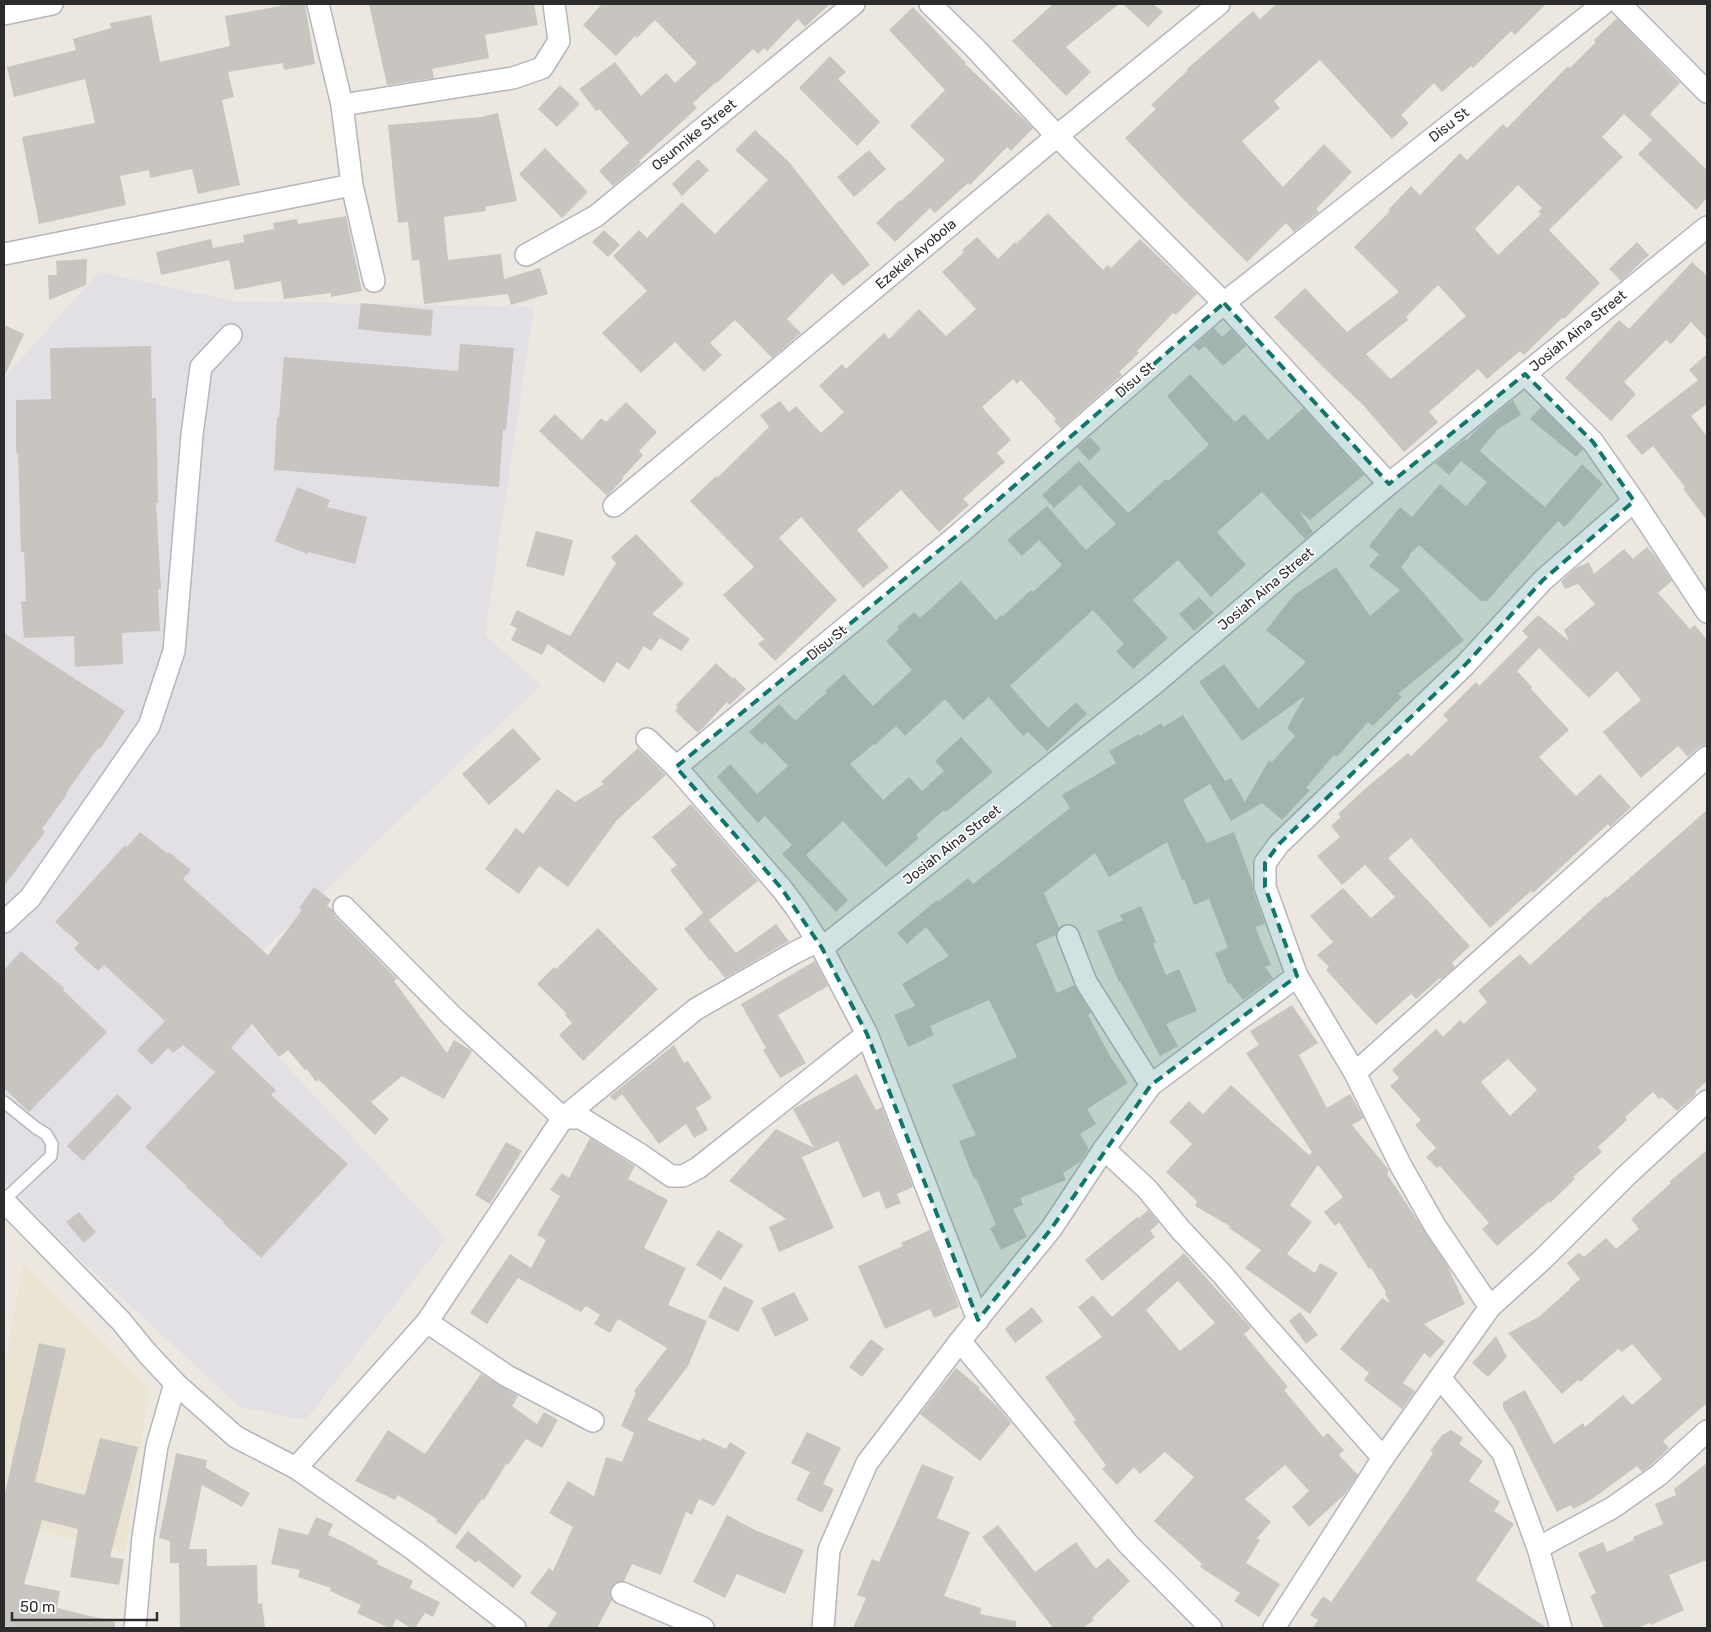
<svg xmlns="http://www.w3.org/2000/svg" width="1711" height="1632" viewBox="0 0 1711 1632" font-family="Rubik,sans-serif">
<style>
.industrial{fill:#e2e0e5}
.education{fill:#ebe4d2}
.building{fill:#c8c4bf;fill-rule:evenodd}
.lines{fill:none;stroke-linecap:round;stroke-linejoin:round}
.service-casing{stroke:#b4b5be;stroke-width:14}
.minor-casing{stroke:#b4b5be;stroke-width:24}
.service{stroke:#fff;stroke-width:11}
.minor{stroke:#fff;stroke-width:21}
.marked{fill:#0f766e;fill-opacity:0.2;stroke:#0f766e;stroke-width:4;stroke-dasharray:10 6;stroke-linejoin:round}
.labels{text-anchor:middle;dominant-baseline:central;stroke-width:4;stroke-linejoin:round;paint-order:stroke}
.street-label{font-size:14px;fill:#2c2c2c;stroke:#fff}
</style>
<rect width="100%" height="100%" fill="#ece8e0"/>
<polygon class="industrial" points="99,272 233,301 534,307 485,635 541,685 219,992 446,1239 306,1420 240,1407 69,1249 4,1180 4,378"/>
<polygon class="education" points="23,1264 149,1389 125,1553 4,1521 4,1368"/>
<g class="building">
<polygon points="280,4 305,4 315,64 284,70 283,63 228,72 234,97 222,100 240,185 198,194 192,169 150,178 149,170 120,176 126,205 39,224 22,137 95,123 85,79 14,97 7,67 76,50 73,39 111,28 110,23 151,15 160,62 230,46 225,16 281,6"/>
<polygon points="369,4 534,4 538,25 485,35 489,58 432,69 434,78 387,85"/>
<polygon points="602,4 830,4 805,27 798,19 767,51 764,48 758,54 753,49 717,83 716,82 693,103 697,108 639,161 641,163 639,164 613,186 599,171 629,143 599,109 596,111 579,89 615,62 641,96 666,73 675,83 697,63 655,20 637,38 635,36 616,56 583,25"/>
<polygon points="1053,4 1119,4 1066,47 1091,72 1066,96 1012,41"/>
<polygon points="1123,4 1153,4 1163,12 1148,27"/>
<polygon points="1276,4 1546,4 1515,35 1511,31 1473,68 1471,66 1442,92 1434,83 1401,115 1409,123 1392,139 1320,60 1274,101 1280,108 1242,141 1283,187 1324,144 1352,172 1316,209 1319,212 1294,232 1286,223 1247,262 1185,201 1125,138 1156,109 1151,105 1188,70 1187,69 1253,11 1260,19"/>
<polygon points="913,7 966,63 965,64 1033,128 1011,151 1007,147 970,185 968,183 935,213 930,208 895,242 876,223 900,200 901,201 945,160 910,126 945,90 889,30"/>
<path d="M1617,18L1680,83L1650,114L1707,170V198L1696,210L1638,154L1652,140L1624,114L1602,137L1623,157L1549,230L1600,283L1564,319L1562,318L1524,355L1520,351L1487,379L1478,369L1429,412L1438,422L1404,452L1362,404L1326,370L1274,317L1305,288L1347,332L1399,292L1354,247L1390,211L1388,210L1411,186L1420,195L1460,153L1467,160L1503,124L1507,128L1568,66L1570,68L1596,42L1594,40ZM1518,185L1542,208L1538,212L1541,214L1498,255L1475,229ZM1438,285L1466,316L1391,379L1366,354L1408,320L1406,317Z"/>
<polygon points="830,56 846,72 838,79 880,122 857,146 799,88"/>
<polygon points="560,85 580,104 557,127 538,109"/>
<polygon points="498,113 517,201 485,207 486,211 444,217 448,260 501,254 504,279 540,268 548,294 511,305 508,294 424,304 419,260 412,261 408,222 398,223 388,125 481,117"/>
<polygon points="755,130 789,162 870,265 843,286 832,273 787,319 801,333 772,358 735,320 710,343 722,355 704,372 675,342 641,373 602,333 647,291 613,256 639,230 647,238 682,202 715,234 768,180 735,150"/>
<polygon points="545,148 588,192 562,218 519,174"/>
<polygon points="869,150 886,169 854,197 837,177"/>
<polygon points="698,159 709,170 682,196 672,184"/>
<polygon points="1048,213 1103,270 1107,265 1111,268 1140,239 1197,294 1176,315 1173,313 1137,351 1139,353 1119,372 1122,375 1061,429 1054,421 1056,419 1021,380 1017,384 1013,379 982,407 1011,440 997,453 1005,462 963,499 969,505 939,532 901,490 857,530 889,567 863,588 801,517 779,538 837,600 775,661 758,644 764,639 723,595 754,567 690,501 716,476 717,478 769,427 760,415 780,401 789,412 796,406 821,433 844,412 819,386 842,364 846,369 884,333 889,339 919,309 946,336 976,309 942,272 964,252 962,250 977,237 998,259 1015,242 1016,244"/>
<polygon points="346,216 362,291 331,297 331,293 284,299 281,281 235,290 229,260 161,275 156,252 211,239 213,248 244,242 243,235 274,229 273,223 297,219 298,224"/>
<polygon points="604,230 620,245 608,257 592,242"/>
<polygon points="1637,242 1649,255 1621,281 1609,269"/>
<polygon points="87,259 86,285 49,300 48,275 57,275 56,261"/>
<polygon points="1692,262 1707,276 1707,339 1691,322 1671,344 1666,340 1624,382 1636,394 1611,421 1565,378 1619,320 1629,329"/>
<polygon points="361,303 433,310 431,336 382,332 358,329"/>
<polygon points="4,325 24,334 4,377"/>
<polygon points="1214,328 1222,337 1231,329 1246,346 1223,366 1205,346 1199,351 1194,346"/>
<polygon points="460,344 514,348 506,430 503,430 499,487 274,470 277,417 279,417 284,357 458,371"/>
<polygon points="151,346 152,398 156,398 158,503 156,503 161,589 158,589 160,631 122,633 123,664 75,667 74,636 24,638 21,602 26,601 24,552 21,552 18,453 16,453 16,400 51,399 50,348"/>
<polygon points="1707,354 1707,404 1691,416 1707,436 1707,520 1683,489 1685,487 1653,446 1642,455 1626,436 1698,380 1689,370"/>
<polygon points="1190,374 1235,422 1244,414 1268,440 1303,408 1364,475 1310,520 1299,511 1313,532 1305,539 1262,492 1217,532 1246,565 1211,597 1178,560 1133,600 1168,638 1133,669 1116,651 1124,644 1093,610 1010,686 1048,728 1076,702 1087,714 1047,751 1028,732 1023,736 989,697 963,720 945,699 905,736 896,726 875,745 874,744 850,764 883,800 909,777 922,791 944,771 935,761 961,737 993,772 946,812 944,810 916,835 919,838 886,867 843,821 806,855 848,900 836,912 782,854 792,845 765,816 758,823 717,777 730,764 757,794 788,766 765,742 762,745 749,732 779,704 795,721 827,692 825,691 844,674 873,706 912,670 886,641 899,629 897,627 914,612 920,618 961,581 996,620 1001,615 1002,617 1031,590 1033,592 1062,565 1039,540 1022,556 1007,540 1047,506 1086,550 1116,524 1080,485 1054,508 1042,495 1079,461 1128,513 1166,479 1168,481 1209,445 1167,396"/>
<polygon points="1513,400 1521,415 1498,429 1480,451 1492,462 1545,507 1582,464 1603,484 1565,527 1558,521 1487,601 1481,601 1419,545 1409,555 1410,556 1401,567 1464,640 1398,694 1402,697 1373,726 1368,722 1337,757 1334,755 1306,788 1310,790 1282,820 1262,803 1231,821 1210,784 1183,800 1207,843 1234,832 1252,881 1253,891 1265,924 1255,927 1271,965 1265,967 1273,978 1243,1000 1230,983 1228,984 1215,953 1228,948 1209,899 1194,905 1184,879 1182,880 1167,842 1109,877 1095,853 1044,893 1059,927 1056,935 1036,944 1057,993 1074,985 1091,1013 1088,1015 1111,1058 1128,1083 1087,1109 1096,1124 1080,1134 1089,1149 1080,1162 1063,1173 1066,1180 1020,1198 1023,1205 1013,1209 1027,1237 1001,1250 990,1228 996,1225 976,1178 974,1179 959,1141 976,1135 952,1085 1017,1057 989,1000 930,1026 934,1035 908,1047 894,1015 915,1006 902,984 949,956 926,927 907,944 897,933 937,900 938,902 968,878 973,884 1070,808 1062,795 1116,763 1109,751 1139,734 1140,736 1161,723 1163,727 1183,715 1225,781 1231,778 1245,802 1269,760 1272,762 1295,736 1287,728 1305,696 1242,741 1199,682 1224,664 1258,709 1306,662 1266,630 1294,595 1336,567 1370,616 1400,590 1369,566 1379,554 1369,546 1400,507 1412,517 1440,484 1466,506 1487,482 1461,461 1449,475 1435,463 1465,439 1467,440 1475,431"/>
<polygon points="626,402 657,432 639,451 643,455 622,478 623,479 607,496 539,431 555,414 582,440 601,418 606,422"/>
<polygon points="1541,407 1583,449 1576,457 1530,419"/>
<polygon points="1090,437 1101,449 1089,461 1077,447"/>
<polygon points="297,487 330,500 327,507 367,517 355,564 308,552 307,554 275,541"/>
<polygon points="536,531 573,540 564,576 526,566"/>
<polygon points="636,534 684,584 652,614 690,639 681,651 660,638 651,651 644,646 629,670 617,662 604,683 548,644 542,655 511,640 517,628 510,625 517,610 570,636 616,563 611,557"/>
<polygon points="1647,547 1656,557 1672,581 1658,593 1690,629 1695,625 1707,640 1707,744 1699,747 1688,757 1678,746 1641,778 1603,732 1641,700 1617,671 1589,698 1539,648 1517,671 1532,687 1531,689 1569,730 1539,757 1576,796 1600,774 1631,807 1610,827 1608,824 1533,893 1531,891 1490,928 1411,838 1388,858 1470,946 1452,963 1455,967 1441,979 1440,978 1416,999 1411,994 1376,1025 1326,970 1329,967 1317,955 1333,942 1310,916 1343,888 1371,918 1395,897 1365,865 1342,885 1317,856 1340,837 1331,826 1341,817 1338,814 1366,788 1408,753 1411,756 1448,720 1443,715 1476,682 1479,686 1528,637 1522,631 1538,615 1569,641 1564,630 1595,604 1578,584 1565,589 1561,581 1576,568 1589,562 1594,574 1624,549 1633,559"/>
<polygon points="1199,597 1214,613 1194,631 1179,614"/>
<polygon points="4,633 125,711 100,749 98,748 66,793 67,794 42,829 45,832 4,886"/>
<polygon points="716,663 733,679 734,677 746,689 730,705 727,702 698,733 675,711 678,707 676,705"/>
<polygon points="513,728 541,759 489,805 462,774"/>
<polygon points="638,748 666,775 617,820 568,887 539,866 519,894 485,869 516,828 523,834 557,789 575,802 604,784 601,782"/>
<polygon points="691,804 758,881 709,920 736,953 776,924 789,941 725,978 711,960 710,961 684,929 703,913 670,870 677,865 652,837"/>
<path d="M1707,810V1081L1695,1092L1696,1094L1677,1111L1662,1097L1659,1099L1653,1092L1625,1117L1627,1120L1598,1147L1602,1152L1573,1177L1575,1179L1550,1203L1549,1201L1497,1246L1482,1229L1489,1223L1440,1166L1437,1168L1426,1157L1436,1148L1415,1125L1421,1120L1390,1086L1399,1078L1392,1070L1436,1029L1443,1037L1460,1020L1464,1024L1487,1002L1478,991L1520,954L1530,965L1606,896L1607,898ZM1508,1059L1537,1090L1510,1116L1481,1082Z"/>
<polygon points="140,832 168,854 169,852 191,870 183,879 268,955 302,910 299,908 314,887 331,900 327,906 332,909 335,916 397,979 394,981 447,1053 454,1040 472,1051 444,1099 402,1076 371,1102 389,1119 375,1135 319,1080 316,1082 307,1069 305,1070 288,1050 279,1057 252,1024 231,1048 276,1090 271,1095 348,1164 261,1258 223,1223 224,1222 186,1187 187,1186 145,1147 215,1072 183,1045 173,1053 168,1048 152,1065 137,1050 165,1021 104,965 98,971 74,949 79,943 55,922 125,845 127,847"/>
<polygon points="1141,906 1156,942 1153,944 1166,975 1179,969 1197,1011 1166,1024 1178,1046 1160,1056 1120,981 1119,982 1097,931 1123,920 1120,915"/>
<polygon points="598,928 658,989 583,1061 559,1035 572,1023 565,1015 566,1013 537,984 554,967 556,969"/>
<polygon points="21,951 64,988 63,990 107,1032 29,1112 4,1088 4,970"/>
<polygon points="815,961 828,986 778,1015 806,1063 780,1078 763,1050 766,1048 741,1004"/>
<polygon points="1292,1005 1318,1043 1299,1055 1327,1108 1350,1094 1364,1118 1352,1125 1389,1170 1387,1174 1448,1267 1465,1304 1424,1324 1445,1342 1430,1358 1424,1353 1403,1383 1415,1391 1402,1409 1364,1380 1369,1373 1340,1349 1382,1298 1390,1303 1385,1294 1386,1292 1371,1268 1369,1269 1339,1222 1335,1226 1324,1212 1343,1197 1318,1165 1290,1205 1312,1222 1287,1254 1315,1273 1320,1263 1338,1273 1310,1314 1245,1268 1261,1250 1229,1228 1230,1226 1195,1206 1197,1201 1166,1172 1192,1144 1169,1122 1189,1101 1203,1114 1231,1085 1309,1155 1312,1152 1246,1053 1259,1045 1250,1031"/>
<polygon points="674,1045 684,1063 688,1061 712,1098 696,1108 708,1130 694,1138 686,1124 659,1144 622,1094 615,1101 610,1096"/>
<polygon points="857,1074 876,1110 882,1107 913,1187 897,1194 901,1203 886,1209 879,1191 863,1198 838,1141 802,1157 834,1228 779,1252 769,1227 786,1219 729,1181 776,1129 814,1148 793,1109"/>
<polygon points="117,1094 132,1108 83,1161 67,1146"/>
<polygon points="590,1138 635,1166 628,1179 668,1200 644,1248 686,1268 668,1305 707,1321 688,1366 647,1420 700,1441 702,1438 726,1449 730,1442 746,1452 714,1506 699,1499 692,1515 686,1512 661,1575 632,1564 624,1581 615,1583 611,1588 610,1594 612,1600 597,1628 547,1628 557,1613 530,1593 549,1568 553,1571 573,1527 549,1513 568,1481 594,1496 606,1457 622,1462 634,1433 621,1426 636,1393 634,1391 667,1348 618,1319 610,1333 594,1324 600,1315 586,1306 581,1312 518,1278 487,1324 470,1313 510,1254 531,1268 546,1240 537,1235 560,1196 550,1190 562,1173 569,1178"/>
<polygon points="506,1142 522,1151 490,1204 475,1195"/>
<polygon points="1707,1150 1707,1403 1663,1441 1669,1448 1651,1465 1642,1472 1637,1466 1592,1499 1573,1509 1571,1505 1557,1512 1514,1426 1503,1408 1503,1402 1525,1390 1554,1444 1583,1423 1585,1427 1623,1395 1632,1405 1662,1379 1632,1344 1622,1352 1618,1349 1580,1382 1578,1380 1562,1394 1508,1333 1539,1317 1570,1289 1570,1288 1580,1279 1567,1263 1579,1253 1584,1257 1606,1238 1616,1249 1639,1229 1631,1219 1671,1183 1669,1182"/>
<polygon points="1148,1210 1159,1223 1150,1231 1155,1237 1102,1281 1085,1260 1137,1217 1139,1218"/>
<polygon points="79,1212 96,1232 84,1243 66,1222"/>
<polygon points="718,1230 743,1245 721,1280 696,1265"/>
<polygon points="930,1230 959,1307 934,1318 930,1309 885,1329 858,1266 903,1246 901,1243"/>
<path d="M1184,1253L1251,1328L1244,1334L1288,1387L1284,1390L1323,1437L1328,1433L1344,1450L1339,1455L1358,1475L1344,1495L1309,1527L1292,1507L1309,1491L1285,1465L1245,1499L1271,1522L1257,1538L1260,1540L1246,1563L1280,1584L1259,1617L1234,1601L1240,1593L1200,1567L1202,1564L1154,1521L1194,1477L1165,1452L1140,1474L1134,1467L1117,1485L1102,1469L1106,1465L1073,1422L1076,1420L1045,1377L1102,1337L1078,1307L1093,1295L1112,1317ZM1178,1281L1215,1323L1180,1351L1146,1310Z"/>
<polygon points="724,1286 754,1301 738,1332 708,1317"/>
<polygon points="794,1292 809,1320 775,1337 761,1308"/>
<polygon points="1032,1307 1043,1321 1015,1343 1005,1329"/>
<polygon points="1300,1312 1318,1335 1306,1344 1289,1321"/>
<polygon points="1496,1336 1507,1357 1488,1377 1472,1363"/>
<polygon points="871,1339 884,1349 862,1377 849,1367"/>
<polygon points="39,1343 66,1349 35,1482 85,1495 100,1438 138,1447 110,1557 124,1559 119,1585 70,1577 78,1529 42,1520 24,1584 60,1591 57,1608 115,1622 115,1628 21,1628 4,1626 4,1497"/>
<polygon points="956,1368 980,1388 979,1390 997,1406 1011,1423 980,1461 920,1414"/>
<polygon points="481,1374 518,1396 512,1406 537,1424 544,1412 558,1420 542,1448 526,1439 508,1465 506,1464 484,1500 482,1499 456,1535 436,1521 437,1519 398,1495 395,1500 355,1481 388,1430 425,1454"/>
<polygon points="1451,1430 1463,1438 1459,1444 1483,1461 1469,1481 1500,1502 1494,1511 1514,1524 1476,1580 1547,1628 1313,1628 1318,1620 1310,1615 1323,1596 1331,1602 1407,1493 1433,1453 1430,1451 1442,1435"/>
<polygon points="807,1432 841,1448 823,1484 834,1489 822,1513 796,1500 810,1472 791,1463"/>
<polygon points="176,1453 207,1460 206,1468 250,1493 242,1507 202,1485 189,1549 207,1549 207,1566 257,1565 258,1604 262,1603 265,1628 180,1628 179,1563 170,1563 170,1541 159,1538"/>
<polygon points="1707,1463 1707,1560 1669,1575 1684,1610 1651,1625 1650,1623 1637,1628 1604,1628 1590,1596 1596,1593 1578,1553 1603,1542 1607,1552 1634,1540 1633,1537 1663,1524 1655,1504 1676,1495 1674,1489"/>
<polygon points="922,1464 954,1477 937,1518 970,1532 944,1596 981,1608 980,1614 1016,1621 1016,1628 853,1628 866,1598 857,1595 872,1559 879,1562"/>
<polygon points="727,1515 755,1530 804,1550 785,1594 737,1574 725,1598 693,1582"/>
<polygon points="316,1517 333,1524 328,1535 346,1543 378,1561 377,1564 413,1581 410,1588 440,1602 433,1617 425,1613 415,1628 411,1628 396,1619 392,1628 389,1628 357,1613 361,1605 330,1591 331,1588 298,1577 300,1570 271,1564 279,1528 308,1535"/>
<polygon points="998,1525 1035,1572 1076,1542 1096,1569 1108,1558 1130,1581 1092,1618 1094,1620 1083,1628 1053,1628 982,1537"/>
<polygon points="468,1531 522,1576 513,1588 478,1560 476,1563 455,1547"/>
</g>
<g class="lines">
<defs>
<polyline id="service" points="4,1102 36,1128 46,1134 52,1144 51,1156 4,1200"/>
<g id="minor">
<polyline points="318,4 342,105 352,185 374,281"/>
<polyline points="930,4 974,47 1057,136 1224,303 1389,484"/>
<polyline points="1620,4 1707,92"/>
<polyline points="4,14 52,4"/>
<polyline points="342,105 513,78 542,68 559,41 554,4"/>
<polyline points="4,254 352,185"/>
<polyline points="526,255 596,216 854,4"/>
<polyline points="1525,374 1593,442 1634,501 1707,612"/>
<polyline points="614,506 1057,136 1219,4"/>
<polyline points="647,739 676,767 782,889 797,909 822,948 867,1034 978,1320"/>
<polyline points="676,767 959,534 1224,303 1603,4"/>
<polyline points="344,907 451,1015 563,1118 581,1118 641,1155 671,1176 683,1176 698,1168 867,1034"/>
<polyline points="4,922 30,898 149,726 174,651 192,435 201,367 231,335"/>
<polyline points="1068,936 1086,982 1151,1085"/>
<polyline points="822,948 1154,684 1389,484 1707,227"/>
<polyline points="1355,1073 1707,757"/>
<polyline points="1104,1149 1147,1189 1180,1229 1222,1274 1260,1319 1383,1458"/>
<polyline points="4,1201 121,1321 147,1353 175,1383 236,1437 296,1468 414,1550 515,1628"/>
<polyline points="1490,1307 1435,1226 1401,1166 1355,1073 1297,976 1265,887 1265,863 1279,844 1465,665 1543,580 1634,501"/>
<polyline points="427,1322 507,1376 593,1421"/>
<polyline points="960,1341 1128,1544 1211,1628"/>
<polyline points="1440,1378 1503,1453 1538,1548 1561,1628"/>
<polyline points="296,1468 427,1322 563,1118 696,1009 794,953 818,941"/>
<polyline points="1538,1548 1612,1508 1659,1475 1707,1431"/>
<polyline points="622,1593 703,1628"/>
<polyline points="135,1628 143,1537 157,1446 175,1383"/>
<polyline points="823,1628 829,1550 867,1463 960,1341 1051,1229 1104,1149 1151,1085 1297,976"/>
<polyline points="1274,1628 1383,1458 1490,1307 1543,1259 1627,1175 1707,1101"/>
</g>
</defs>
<use href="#service" class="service-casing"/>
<use href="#minor" class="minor-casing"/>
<use href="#service" class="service"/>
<use href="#minor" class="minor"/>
</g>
<path class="marked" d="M1224,303L1389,484L1525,374L1593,442L1634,501L1543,580L1465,665L1279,844L1265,863V887L1297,976L1151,1085L1051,1229L978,1320L867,1034L822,948L782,889L676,767L959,534Z"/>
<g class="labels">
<g class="street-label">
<text transform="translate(1449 125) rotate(-38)">Disu St</text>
<text transform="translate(694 135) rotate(-39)">Osunnike Street</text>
<text transform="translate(916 254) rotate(-40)">Ezekiel Ayobola</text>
<text transform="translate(1578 331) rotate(-39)">Josiah Aina Street</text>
<text transform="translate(1135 380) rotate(-41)">Disu St</text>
<text transform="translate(1266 589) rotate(-40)">Josiah Aina Street</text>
<text transform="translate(827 643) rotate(-39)">Disu St</text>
<text transform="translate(952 845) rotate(-38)">Josiah Aina Street</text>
</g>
</g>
<rect width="1711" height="1632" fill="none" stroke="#2c2c2c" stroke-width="10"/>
<path d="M12 1612v8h145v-8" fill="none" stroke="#2c2c2c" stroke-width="2.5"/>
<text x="20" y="1612" font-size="15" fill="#2c2c2c" stroke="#ffffff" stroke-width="4" paint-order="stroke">50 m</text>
</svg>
